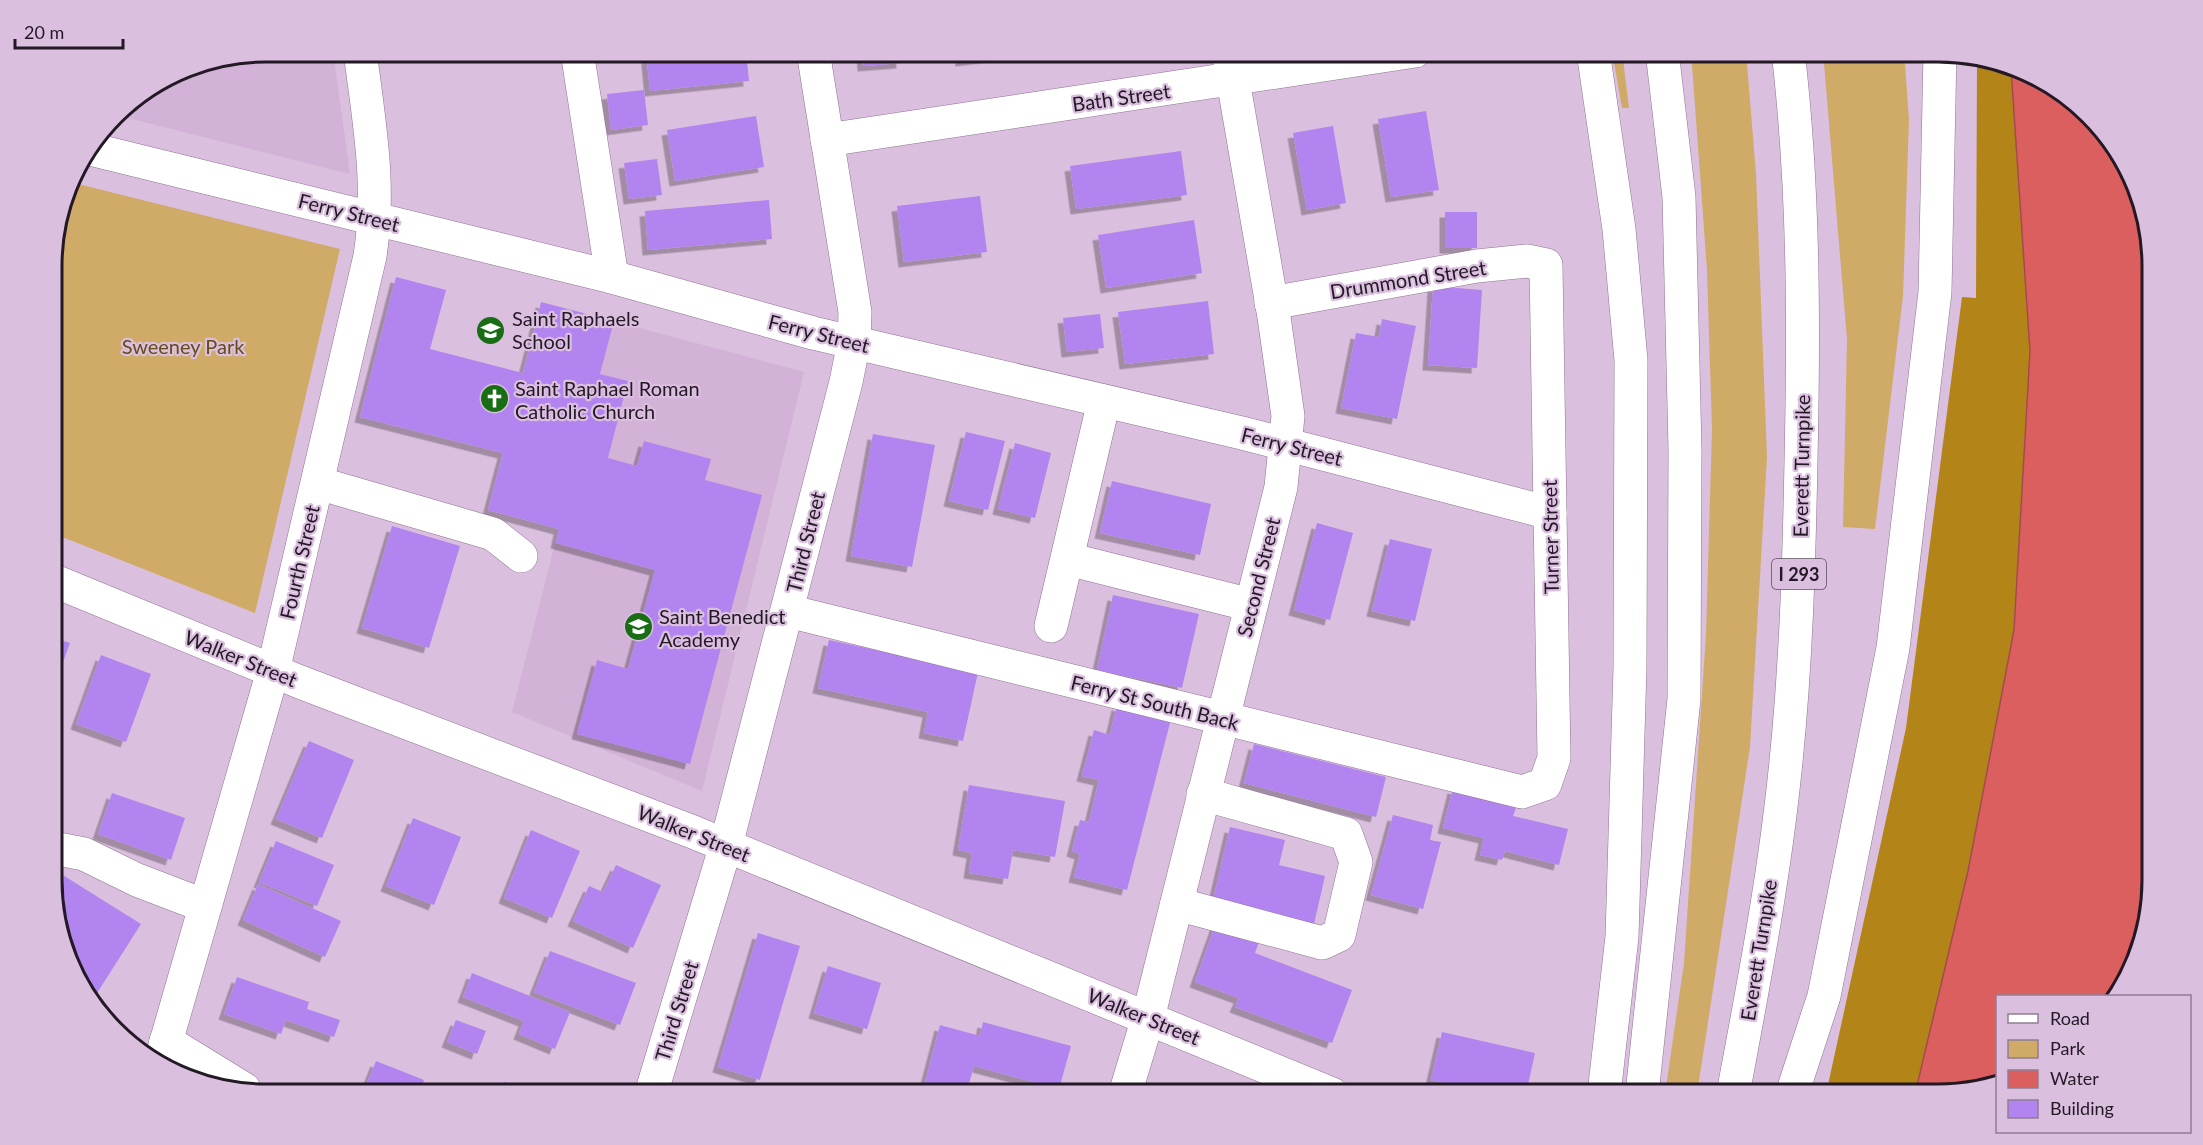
<svg xmlns="http://www.w3.org/2000/svg" width="2203" height="1145" viewBox="0 0 2203 1145" font-family="Lato,sans-serif">
<style>
.built{fill:#d3b2d7}
.green{fill:#cfab67}
.forest{fill:#b38519}
.water{fill:#dc5f5f;stroke:#a44a4e;stroke-width:1.5}
.building{fill:#b284ef;filter:url(#shadow)}
.lines{fill:none;stroke-linecap:round;stroke-linejoin:round}
.minor-casing{stroke:#8e7391;stroke-width:34}
.major-casing{stroke:#8e7391;stroke-width:34}
.highway-casing{stroke:#8e7391;stroke-width:34}
.minor{stroke:#fff;stroke-width:33}
.major{stroke:#fff;stroke-width:33}
.highway{stroke:#fff;stroke-width:33}
.labels{text-anchor:middle;dominant-baseline:central;stroke-width:4.5;stroke-linejoin:round;paint-order:stroke}
.shield{fill:#dbbfdf;stroke:#5a4b5d;stroke-width:1.5}
.shield-label{font-size:18px;font-weight:bold;fill:#231925}
.street-label{font-size:20px;fill:#231925;stroke:#dbbfdf}
.poi-label{font-size:20px;fill:#231925;stroke:#dbbfdf;text-anchor:start}
.park-label{font-size:20px;fill:#654c18;stroke:#dbbfdf}
.rim{fill:none;stroke:#231925;stroke-width:3}
</style>
<defs>
<filter id="shadow"><feDropShadow dx="-5.5" dy="5.5" stdDeviation="0" flood-color="#0004"/></filter>
</defs>
<rect width="100%" height="100%" fill="#dbbfdf"/>
<g class="built">
<polygon points="266,51 333,51 350,174 116,115 124,105 184,67"/>
<polygon points="614,321 804,372 702,791 512,712 559,528 608,458 628,381 600,374"/>
</g>
<g class="green">
<polygon points="1612,51 1622,51 1629,108 1622,108"/>
<polygon points="1691,51 1746,51 1756,174 1767,457 1750,747 1697,1094 1665,1094 1684,963 1706,634 1712,429 1707,270"/>
<polygon points="1823,51 1904,51 1909,119 1903,296 1875,529 1843,527 1847,339"/>
<polygon points="70,182 340,249 255,613 52,533 51,252"/>
</g>
<polygon class="forest" points="1977,60 2011,68 2030,352 2014,630 1968,871 1915,1094 1826,1094 1906,728 1962,297 1976,298"/>
<polygon class="water" points="2011,68 2032,73 2116,146 2150,238 2152,879 2130,974 2110,996 1998,996 1997,1078 1951,1094 1915,1094 1968,871 2014,630 2030,351"/>
<g class="building">
<polygon points="462,51 497,51 497,52 463,57"/>
<polygon points="646,51 746,51 749,81 650,91"/>
<polygon points="862,51 901,51 902,63 863,66"/>
<polygon points="960,51 1011,51 1011,55 961,61"/>
<polygon points="644,90 648,125 611,130 607,94"/>
<polygon points="141,94 143,105 120,110 124,105"/>
<polygon points="1426,111 1439,190 1391,197 1378,119"/>
<polygon points="756,116 764,167 675,181 667,130"/>
<polygon points="1333,126 1346,203 1307,210 1293,133"/>
<polygon points="1181,151 1187,195 1076,209 1070,166"/>
<polygon points="657,159 662,195 629,199 624,163"/>
<polygon points="980,196 987,252 904,262 897,206"/>
<polygon points="769,200 772,239 648,250 645,211"/>
<rect x="1445" y="212" width="32" height="36"/>
<polygon points="1194,220 1202,273 1106,288 1098,235"/>
<polygon points="396,277 446,290 430,349 523,373 541,302 614,321 600,374 628,381 608,458 637,466 644,441 711,459 705,480 762,495 690,764 577,734 597,660 628,669 655,570 556,543 559,529 488,510 503,453 360,417"/>
<polygon points="1433,286 1482,290 1477,368 1428,365"/>
<polygon points="1208,301 1214,354 1125,364 1118,312"/>
<polygon points="1100,314 1104,348 1067,352 1063,318"/>
<polygon points="1382,319 1416,326 1397,419 1341,408 1356,333 1379,337"/>
<polygon points="966,432 1005,441 988,510 949,501"/>
<polygon points="873,434 935,445 912,567 851,556"/>
<polygon points="1015,443 1051,453 1035,518 998,509"/>
<polygon points="1112,481 1211,504 1200,555 1100,533"/>
<polygon points="1317,523 1353,533 1330,620 1294,610"/>
<polygon points="392,526 460,546 429,648 362,628"/>
<polygon points="1390,539 1432,549 1415,621 1372,611"/>
<polygon points="1113,595 1199,614 1182,688 1097,670"/>
<polygon points="52,637 70,643 53,690 52,690"/>
<polygon points="829,640 978,672 963,741 924,733 928,712 818,688"/>
<polygon points="101,655 151,674 126,742 76,724"/>
<polygon points="52,705 61,708 53,731 53,730"/>
<polygon points="1117,705 1171,719 1127,890 1074,877 1080,854 1072,851 1080,820 1089,822 1099,780 1082,776 1094,730 1110,735"/>
<polygon points="309,741 354,760 322,838 276,819"/>
<polygon points="1254,744 1386,777 1376,817 1244,783"/>
<polygon points="969,785 1065,801 1055,857 1013,850 1008,879 969,873 972,853 958,850"/>
<polygon points="1453,788 1517,805 1513,816 1568,829 1559,865 1505,851 1502,860 1480,855 1484,838 1443,828"/>
<polygon points="112,793 185,818 171,860 98,834"/>
<polygon points="1393,815 1433,825 1430,840 1441,842 1423,909 1371,895"/>
<polygon points="413,818 461,837 434,905 386,886"/>
<polygon points="1230,827 1285,840 1279,865 1325,876 1314,924 1213,900"/>
<polygon points="531,830 580,851 552,918 504,898"/>
<polygon points="276,841 334,865 317,906 259,882"/>
<polygon points="616,865 661,885 633,948 573,921 589,886 603,892"/>
<polygon points="53,869 141,924 92,1001 53,907"/>
<polygon points="258,884 341,921 325,957 243,920"/>
<polygon points="1216,923 1260,939 1255,953 1352,990 1332,1043 1235,1007 1239,998 1195,982"/>
<polygon points="758,933 800,946 760,1080 718,1067"/>
<polygon points="550,951 636,983 620,1025 534,992"/>
<polygon points="828,966 881,983 867,1029 814,1013"/>
<polygon points="472,973 570,1012 555,1049 519,1034 524,1021 463,997"/>
<polygon points="237,977 309,1002 307,1009 340,1020 334,1037 286,1020 281,1034 224,1014"/>
<polygon points="456,1020 486,1031 477,1054 447,1042"/>
<polygon points="983,1022 1071,1046 1059,1089 974,1066 966,1094 922,1094 940,1025 980,1036"/>
<polygon points="1442,1032 1535,1053 1526,1094 1491,1094 1431,1080"/>
<polygon points="376,1061 424,1080 419,1094 363,1093"/>
<polygon points="504,1082 536,1094 499,1094"/>
<polygon points="710,1085 737,1093 737,1094 708,1094"/>
</g>
<g class="lines">
<defs>
<g id="minor">
<polyline points="577,51 612,277"/>
<polyline points="827,140 1415,51"/>
<polyline points="90,149 612,277 813,333 1242,433 1550,513"/>
<polyline points="318,483 493,534 521,556"/>
<polyline points="1068,559 1251,605"/>
<polyline points="52,580 300,682 693,832 1332,1094"/>
<polyline points="788,611 1522,792 1545,784 1554,758 1546,265 1527,261 1477,266 1271,303"/>
<polyline points="1051,626 1104,401"/>
<polyline points="53,848 84,854 137,880 205,906"/>
<polyline points="1177,904 1322,943 1339,935 1356,862 1346,834 1203,794"/>
<polyline points="166,1041 244,1089"/>
<path d="M160,1063L273,671L370,256C381,184 369,122 360,51"/>
<polyline points="651,1094 726,845 846,382 854,342 855,312 813,51"/>
</g>
<polyline id="major" points="1125,1094 1148,1018 1281,487 1288,416 1274,317 1228,51"/>
<g id="highway">
<polyline points="1593,51 1619,229 1631,360 1630,667 1622,937 1604,1094"/>
<polyline points="1642,1094 1684,699 1685,449 1679,197 1662,51"/>
<path d="M1733,1094C1753,987 1774,879 1785,771C1796,668 1799,564 1801,461C1804,324 1804,187 1788,51"/>
<polyline points="1792,1094 1824,996 1893,648 1935,292 1940,52"/>
</g>
</defs>
<use href="#minor" class="minor-casing"/>
<use href="#major" class="major-casing"/>
<use href="#highway" class="highway-casing"/>
<use href="#minor" class="minor"/>
<use href="#major" class="major"/>
<use href="#highway" class="highway"/>
</g>
<defs>
<symbol id="school-disc" viewBox="-11 -11 22 22"><circle r="9.5" fill="#196d15" stroke="#dbbfdf"/><path d="M0-5L7-2L0 1L-7-2ZM-4 1L0 2.5L4 1V4Q0 6-4 4Z" fill="#fff"/></symbol>
<symbol id="church-disc" viewBox="-11 -11 22 22"><circle r="9.5" fill="#196d15" stroke="#dbbfdf"/><path d="M-1.2-6h2.4v3.5h3.3v2.4h-3.3V6h-2.4V-.1h-3.3v-2.4h3.3Z" fill="#fff"/></symbol>
</defs>
<g fill-rule="evenodd">
<use href="#school-disc" x="474" y="314" width="33" height="33"/>
<use href="#church-disc" x="478" y="382" width="33" height="33"/>
<use href="#school-disc" x="622" y="610" width="33" height="33"/>
</g>
<g class="labels">
<rect class="shield" x="1772" y="559" width="54" height="30" rx="4.5"/>
<g class="shield-label">
<text x="1799" y="574">I 293</text>
</g>
<g class="street-label">
<text transform="translate(1121 97) rotate(-8)">Bath Street</text>
<text transform="translate(349 212) rotate(14)">Ferry Street</text>
<text transform="translate(1408 279) rotate(-9)">Drummond Street</text>
<text transform="translate(819 333) rotate(14)">Ferry Street</text>
<text transform="translate(1292 446) rotate(14)">Ferry Street</text>
<text transform="translate(1801 466) rotate(-89)">Everett Turnpike</text>
<text transform="translate(1550 537) rotate(-91)">Turner Street</text>
<text transform="translate(805 542) rotate(-76)">Third Street</text>
<text transform="translate(299 562) rotate(-77)">Fourth Street</text>
<text transform="translate(1258 577) rotate(-76)">Second Street</text>
<text transform="translate(241 658) rotate(22)">Walker Street</text>
<text transform="translate(1155 702) rotate(14)">Ferry St South Back</text>
<text transform="translate(694 833) rotate(22)">Walker Street</text>
<text transform="translate(1758 950) rotate(-81)">Everett Turnpike</text>
<text transform="translate(676 1011) rotate(-73)">Third Street</text>
<text transform="translate(1144 1016) rotate(22)">Walker Street</text>
</g>
<g class="poi-label">
<text x="512" y="318">Saint Raphaels<tspan x="512" dy="23">School</tspan></text>
<text x="515" y="388">Saint Raphael Roman<tspan x="515" dy="23">Catholic Church</tspan></text>
<text x="659" y="616">Saint Benedict<tspan x="659" dy="23">Academy</tspan></text>
</g>
<g class="park-label">
<text x="183" y="346">Sweeney Park</text>
</g>
</g>
<path d="M0 0H2203V1145H0ZM266 62H1938A204 204 0 0 1 2142 266V880A204 204 0 0 1 1938 1084H266A204 204 0 0 1 62 880V266A204 204 0 0 1 266 62Z" fill="#dbbfdf" fill-rule="evenodd"/>
<path class="rim" d="M266 62H1938A204 204 0 0 1 2142 266V880A204 204 0 0 1 1938 1084H266A204 204 0 0 1 62 880V266A204 204 0 0 1 266 62Z"/>
<rect x="1996" y="995" width="195" height="138" fill="#dbbfdf" stroke="#917d95" stroke-width="1.5"/>
<rect x="2008" y="1014" width="30" height="9" fill="#ffffff" stroke="#917d95" stroke-width="1.5"/>
<text x="2050" y="1025" font-size="18" fill="#231925">Road</text>
<rect x="2008" y="1040" width="30" height="18" fill="#cfab67" stroke="#917d95" stroke-width="1.5"/>
<text x="2050" y="1055" font-size="18" fill="#231925">Park</text>
<rect x="2008" y="1070" width="30" height="18" fill="#dc5f5f" stroke="#917d95" stroke-width="1.5"/>
<text x="2050" y="1085" font-size="18" fill="#231925">Water</text>
<rect x="2008" y="1100" width="30" height="18" fill="#b284ef" stroke="#917d95" stroke-width="1.5"/>
<text x="2050" y="1115" font-size="18" fill="#231925">Building</text>
<path d="M15 39v9h108v-9" fill="none" stroke="#231925" stroke-width="3"/>
<text x="24" y="39" font-size="18" fill="#231925" stroke="#dbbfdf" stroke-width="4.5" paint-order="stroke">20 m</text>
</svg>
